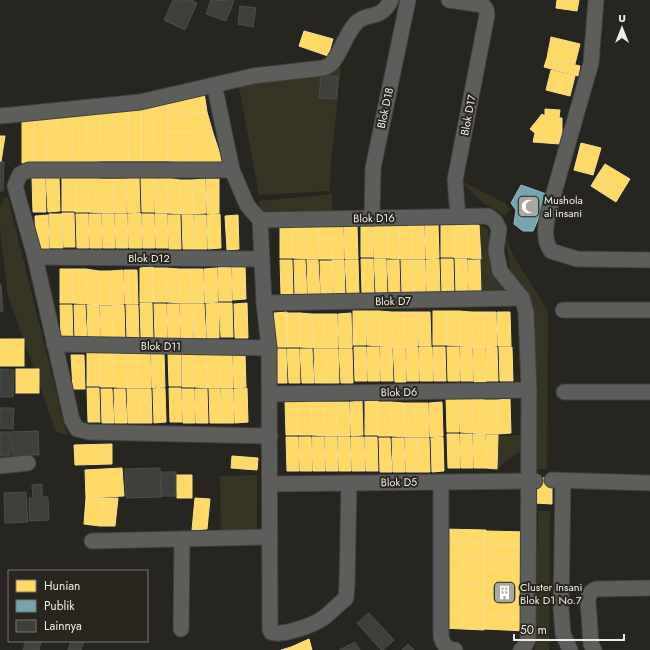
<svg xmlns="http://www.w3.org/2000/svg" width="650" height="650" viewBox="0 0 650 650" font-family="Jost,sans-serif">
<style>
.green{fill:#363423}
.homes{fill:#ffd966;stroke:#fadf8d}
.public{fill:#76a5af;stroke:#9abbc0}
.building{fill:#3f3f3b;stroke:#4e4d49}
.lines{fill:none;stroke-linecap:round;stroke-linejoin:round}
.street-casing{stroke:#41403d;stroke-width:17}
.street{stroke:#5d5d5b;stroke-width:15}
.labels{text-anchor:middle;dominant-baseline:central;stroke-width:4;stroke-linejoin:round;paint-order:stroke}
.street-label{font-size:11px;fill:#efede8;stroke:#28261e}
.poi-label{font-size:11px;fill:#efede8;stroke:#28261e;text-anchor:start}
</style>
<rect width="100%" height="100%" fill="#262520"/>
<g class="green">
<polygon points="299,65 341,68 331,162 330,191 259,195 236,71"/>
<polygon points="461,181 505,203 510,209 505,216 482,202"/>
<polygon points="332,194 332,211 260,211 259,201"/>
<polygon points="5,196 8,198 67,435 56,432 8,296 0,230 0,207"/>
<polygon points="479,225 488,229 493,269 506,294 481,294"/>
<polygon points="506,239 514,257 548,311 547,469 536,469 533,309 510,269"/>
<polygon points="521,435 521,451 506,461 497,469 497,436"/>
<polygon points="257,475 257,530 221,531 220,476"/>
<polygon points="538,511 550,511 549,650 535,650"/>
</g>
<g class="homes">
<polygon points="557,0 579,0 577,11 556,8"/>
<polygon points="304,31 333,39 328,56 299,46"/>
<polygon points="551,37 580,44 575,64 547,58"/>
<polygon points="547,58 580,66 578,76 544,67"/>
<polygon points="551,70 575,76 570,96 546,90"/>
<polygon points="204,92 207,112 167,115 167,98"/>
<polygon points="167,98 167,161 154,161 153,102"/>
<polygon points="153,102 154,161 141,161 141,105"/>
<polygon points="141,105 141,161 128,161 128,109"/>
<polygon points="128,109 128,161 115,161 114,112"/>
<polygon points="545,109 560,110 559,118 562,118 562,138 561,138 560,144 533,142 535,133 530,129 542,114 545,116"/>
<polygon points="100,112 114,112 115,161 101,161"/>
<polygon points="100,112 101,161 86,162 87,113"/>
<polygon points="207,112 213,133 167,132 167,115"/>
<polygon points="87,113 86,162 73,162 72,114"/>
<polygon points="72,114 73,162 59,162 57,116"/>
<polygon points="57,116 59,162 47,162 46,117"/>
<polygon points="46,117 47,162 34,163 34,118"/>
<polygon points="34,118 34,163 22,163 22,119"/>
<polygon points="167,132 190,132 189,162 167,161"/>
<polygon points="190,132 213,133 223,163 189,162"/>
<polygon points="0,136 5,136 1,162 0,162"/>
<polygon points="581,143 601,148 593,175 574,170"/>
<polygon points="605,164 630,179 622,192 597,176"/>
<polygon points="597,176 622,192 616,202 591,186"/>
<polygon points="59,177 60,211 48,212 46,178"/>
<rect x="62" y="177" width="13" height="34"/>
<polygon points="32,178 45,178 46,212 33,212"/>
<polygon points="75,178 88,178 89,212 75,212"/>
<polygon points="88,178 101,179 102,213 89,212"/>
<polygon points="139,178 140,212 127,213 126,179"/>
<polygon points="141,178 155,178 154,212 142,212"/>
<polygon points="167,178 180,180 181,214 168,213"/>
<polygon points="167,178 168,213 155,213 155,179"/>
<polygon points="101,179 113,179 114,213 102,213"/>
<polygon points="113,179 126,179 126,213 114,213"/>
<polygon points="205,179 206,213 193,214 192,180"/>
<polygon points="206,179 219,179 219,213 207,214"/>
<polygon points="180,180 192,180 193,214 181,214"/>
<polygon points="62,213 74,213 75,247 64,247"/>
<polygon points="141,213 142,248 129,248 128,214"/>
<polygon points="49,214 62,214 63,248 50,248"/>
<polygon points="76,214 88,214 89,248 77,248"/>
<polygon points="89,214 101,214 102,248 90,248"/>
<polygon points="102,214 114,214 115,248 103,248"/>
<polygon points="115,214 127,214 128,248 116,248"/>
<polygon points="142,214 154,214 155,248 143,248"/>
<polygon points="155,214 167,214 168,248 156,248"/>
<polygon points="220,214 221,248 208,249 207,215"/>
<polygon points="48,215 49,250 36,250 35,216"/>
<polygon points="168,215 180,215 181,249 169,249"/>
<polygon points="182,215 193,215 195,249 183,249"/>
<polygon points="194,215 206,215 207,249 195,249"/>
<polygon points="238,215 239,249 227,250 225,216"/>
<polygon points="361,223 374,223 373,257 361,257"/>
<rect x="441" y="223" width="13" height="34"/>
<rect x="280" y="224" width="13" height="34"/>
<polygon points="293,224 306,224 307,259 293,258"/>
<polygon points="306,224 318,225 320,259 307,259"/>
<rect x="374" y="224" width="13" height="34"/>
<polygon points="387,224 399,225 400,259 387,258"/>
<polygon points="424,224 425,259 412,259 411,225"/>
<polygon points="425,224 438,224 439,258 426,259"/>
<polygon points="454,224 467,224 468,258 454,258"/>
<polygon points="467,224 479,225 481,259 468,258"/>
<polygon points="318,225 330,225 332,259 320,259"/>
<polygon points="330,225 343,225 344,259 332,259"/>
<polygon points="344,225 357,225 358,259 345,259"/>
<polygon points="399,225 411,225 412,259 400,259"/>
<polygon points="361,259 373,259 374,293 362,293"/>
<polygon points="374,259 386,259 387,294 376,294"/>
<polygon points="439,259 440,293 427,294 426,260"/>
<polygon points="441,259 453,259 454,293 442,293"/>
<polygon points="455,259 467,259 468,294 456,294"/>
<polygon points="280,260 292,260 293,294 281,294"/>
<polygon points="294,260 305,260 307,294 295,294"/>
<polygon points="307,260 318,260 320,294 308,294"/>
<polygon points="332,260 344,260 345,294 334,294"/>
<polygon points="345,260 358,260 359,294 347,294"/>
<polygon points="387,260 399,260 400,294 389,294"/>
<polygon points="401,260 413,260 414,294 402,294"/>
<polygon points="413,260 425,260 426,294 414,294"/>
<polygon points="468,260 480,260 481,294 469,294"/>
<polygon points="320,261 332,261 333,295 321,295"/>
<polygon points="245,265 246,299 233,300 232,266"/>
<polygon points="153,267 153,302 140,302 140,268"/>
<polygon points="218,267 231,267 232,301 219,301"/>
<polygon points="153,268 166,268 167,302 153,302"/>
<polygon points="166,268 179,269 180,303 167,302"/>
<polygon points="217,268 218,302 205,303 204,269"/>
<rect x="60" y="269" width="13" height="34"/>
<polygon points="73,269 86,269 87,304 73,303"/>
<polygon points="86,269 99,271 100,305 87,304"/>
<polygon points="179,269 191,269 192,303 180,303"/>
<polygon points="191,269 203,269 204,303 192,303"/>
<polygon points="123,270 124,304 111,305 110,271"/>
<polygon points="124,270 137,270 138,304 125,304"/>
<polygon points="99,271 110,271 111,305 100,305"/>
<polygon points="140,303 152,303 153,337 141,337"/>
<polygon points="219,303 219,338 207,338 206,304"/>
<polygon points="219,303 232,303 233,337 221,337"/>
<polygon points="247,303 248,338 235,338 234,304"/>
<polygon points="154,304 166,304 167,338 155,338"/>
<polygon points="167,304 179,304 180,338 168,338"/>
<polygon points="180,304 192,304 193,338 181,338"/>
<polygon points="192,304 204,304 206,338 194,338"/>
<polygon points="60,305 72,305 73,339 61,339"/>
<polygon points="74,305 85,305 87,339 75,339"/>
<polygon points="87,305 99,305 100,339 88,339"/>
<polygon points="112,305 124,305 125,339 113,339"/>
<polygon points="126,305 138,305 139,339 127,339"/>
<polygon points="100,306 112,306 113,340 101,340"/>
<rect x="353" y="311" width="13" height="34"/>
<polygon points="366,311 379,311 380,346 367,345"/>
<polygon points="379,311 392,312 393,347 380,346"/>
<rect x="433" y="311" width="13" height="34"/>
<polygon points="446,311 459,311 460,346 446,345"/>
<polygon points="459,311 472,312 473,347 460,346"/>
<polygon points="287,312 287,347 274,347 274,313"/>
<polygon points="392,312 404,312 405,347 393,347"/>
<polygon points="404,312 417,312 418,346 405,347"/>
<polygon points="417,312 430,312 431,346 419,346"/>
<polygon points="472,312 483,312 485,347 473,347"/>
<polygon points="483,312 496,312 497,346 485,347"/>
<polygon points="497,312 510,312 511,346 498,346"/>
<rect x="287" y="313" width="13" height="34"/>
<polygon points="300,313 312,314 314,348 300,347"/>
<polygon points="351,313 352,348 339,348 338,314"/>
<polygon points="312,314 324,314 325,348 314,348"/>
<polygon points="324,314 337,314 338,348 325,348"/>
<rect x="0" y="339" width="24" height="27"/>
<polygon points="354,347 366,347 367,381 355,381"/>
<polygon points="367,347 379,347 380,381 368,381"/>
<polygon points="380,347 392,347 393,381 381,381"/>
<polygon points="393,347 405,347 406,382 395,382"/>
<polygon points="406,347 418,347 419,381 407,381"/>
<polygon points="419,347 432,347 433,381 420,381"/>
<polygon points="433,347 445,347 446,381 434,381"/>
<polygon points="447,347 459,347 460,381 448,381"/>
<polygon points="460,347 472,347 473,381 461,381"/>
<polygon points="473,347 485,347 486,382 474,382"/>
<polygon points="486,347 497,347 498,381 486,381"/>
<polygon points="499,347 512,347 513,381 500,381"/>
<polygon points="274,349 286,349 287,383 275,383"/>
<polygon points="287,349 299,349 300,383 289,383"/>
<polygon points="300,349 312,349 314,383 302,383"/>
<polygon points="314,349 326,349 327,383 315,383"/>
<polygon points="326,349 338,349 339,383 327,383"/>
<polygon points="339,349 352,349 353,383 341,383"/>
<rect x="87" y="352" width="13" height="34"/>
<polygon points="168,352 181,352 181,386 169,386"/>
<polygon points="100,353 113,353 114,387 100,387"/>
<polygon points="113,353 125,354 127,388 114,387"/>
<polygon points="164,353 165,387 152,388 151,354"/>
<polygon points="182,353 194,353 195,387 182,387"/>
<polygon points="194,353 207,354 208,388 195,387"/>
<polygon points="245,353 246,387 234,388 233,354"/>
<polygon points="125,354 137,354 138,388 127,388"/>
<polygon points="137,354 150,354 151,388 138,388"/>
<polygon points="207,354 219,354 220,388 208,388"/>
<polygon points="219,354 232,354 233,388 220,388"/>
<polygon points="71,355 84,355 85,389 73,389"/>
<rect x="16" y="369" width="23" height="24"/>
<polygon points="87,388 99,388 100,422 88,422"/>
<polygon points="165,388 166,422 154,423 153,389"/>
<polygon points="169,388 181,388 182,422 170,422"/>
<polygon points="247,388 248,422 235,423 234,389"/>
<polygon points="101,389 112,389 114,423 102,423"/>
<polygon points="114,389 125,389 127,423 115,423"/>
<polygon points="127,389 139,389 140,423 128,423"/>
<polygon points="139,389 151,389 152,423 140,423"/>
<polygon points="182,389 194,389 195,423 183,423"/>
<polygon points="195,389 207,389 208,423 196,423"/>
<polygon points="209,389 220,389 222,423 210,423"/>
<polygon points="221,389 233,389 234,423 222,423"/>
<polygon points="446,398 459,398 459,432 447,432"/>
<polygon points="459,398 472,398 473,433 460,432"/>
<polygon points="472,398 485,400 486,434 473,433"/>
<polygon points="510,399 511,433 498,434 497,400"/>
<polygon points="298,400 298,435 286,435 285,401"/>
<polygon points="485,400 497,400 498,434 486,434"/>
<polygon points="298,401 311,401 312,435 298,435"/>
<polygon points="311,401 324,402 325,436 312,435"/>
<polygon points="362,401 363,435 351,436 350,402"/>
<rect x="365" y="401" width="13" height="34"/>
<polygon points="324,402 336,402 337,436 325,436"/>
<polygon points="336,402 349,402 350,436 337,436"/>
<polygon points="378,402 391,402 392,436 378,436"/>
<polygon points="391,402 404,403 405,437 392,436"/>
<polygon points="442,402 443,436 430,437 429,403"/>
<polygon points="404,403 415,403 416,437 405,437"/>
<polygon points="415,403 428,403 429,437 416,437"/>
<polygon points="447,434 459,434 460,468 448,468"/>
<polygon points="460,434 472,434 473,468 461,468"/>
<polygon points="473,434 485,434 486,468 474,468"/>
<polygon points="486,435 498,435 497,469 486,468"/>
<polygon points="286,437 298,437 299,471 287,471"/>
<polygon points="299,437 311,437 312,471 300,471"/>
<polygon points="312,437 324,437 325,471 313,471"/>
<polygon points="325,437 337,437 338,471 326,471"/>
<polygon points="338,437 350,437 351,471 339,471"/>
<polygon points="351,437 364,437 365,471 352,471"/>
<polygon points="365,437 377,437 378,471 366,471"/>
<polygon points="443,437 444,471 432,472 431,438"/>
<polygon points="379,438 390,438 392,472 380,472"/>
<polygon points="392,438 404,438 405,472 393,472"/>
<polygon points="405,438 417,438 418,472 406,472"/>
<polygon points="417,438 429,438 430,472 418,472"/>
<polygon points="112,444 112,464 75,465 74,445"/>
<polygon points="232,456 258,458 257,470 231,468"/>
<polygon points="122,468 124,496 86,498 85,470"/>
<polygon points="176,475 192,475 192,498 177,498"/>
<polygon points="535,478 552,478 552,504 535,503"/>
<polygon points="86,498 104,498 100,526 84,524"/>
<polygon points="104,498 118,498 115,526 100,526"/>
<polygon points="195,498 210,499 207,529 192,530"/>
<polygon points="443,529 486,530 485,544 443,542"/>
<polygon points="485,531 527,532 527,546 485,544"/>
<polygon points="443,542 485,544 485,557 443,555"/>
<polygon points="485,544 527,546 527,559 485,557"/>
<polygon points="443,555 485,557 485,570 443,568"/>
<polygon points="485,557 527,559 527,571 485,569"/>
<polygon points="443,568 485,570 485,584 443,584"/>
<polygon points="485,569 527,571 526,586 485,586"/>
<polygon points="443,584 485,584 485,599 443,598"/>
<polygon points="485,586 526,586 526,601 485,600"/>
<polygon points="443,598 485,599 484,615 442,613"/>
<polygon points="485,600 526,601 526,617 484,615"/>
<polygon points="442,613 484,615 484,630 442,628"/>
<polygon points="484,615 526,617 526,631 484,629"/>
<polygon points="309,639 312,650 281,650 291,647"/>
</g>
<polygon class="public" points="521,185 549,195 533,231 523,231 514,224 516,210 511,203"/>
<g class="building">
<polygon points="173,0 191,0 197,3 185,30 164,20"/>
<polygon points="211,0 234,1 226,21 206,14"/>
<polygon points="240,6 256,8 253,27 238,24"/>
<polygon points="321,75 338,77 336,99 319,98"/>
<polygon points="0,162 4,162 3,191 0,191"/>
<polygon points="0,284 1,284 3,311 0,311"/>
<polygon points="0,369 14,370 13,397 0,397"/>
<polygon points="0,408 14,408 13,429 0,428"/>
<polygon points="38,431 39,455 12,455 11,432"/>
<rect x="0" y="432" width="10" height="24"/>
<polygon points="160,468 161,497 126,498 125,469"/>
<rect x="161" y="472" width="15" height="24"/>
<polygon points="42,484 42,497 48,497 49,520 30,521 29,498 33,498 32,485"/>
<polygon points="26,492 28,522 5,523 4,493"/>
<polygon points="369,613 394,640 383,650 381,650 357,623"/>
<polygon points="26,641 41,641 39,650 23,650"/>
<polygon points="71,641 84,641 81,650 68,650"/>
<polygon points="355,642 360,650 339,650"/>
<polygon points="408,644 414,650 402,650"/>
</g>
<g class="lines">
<defs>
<g id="street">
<polyline points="449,0 483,5 486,9 487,15 455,180 458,216"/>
<path d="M596,0L591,63L549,210C546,224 542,238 551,251L577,259L650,260"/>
<path d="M216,93L232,170L247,205L260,220L264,303L269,348L270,629L271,632C280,637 313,625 322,619C330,613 338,605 346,598L347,585L349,483"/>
<path d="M0,116L140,102L253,76L323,68C325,67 329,66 331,64C340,55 345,35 356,23C367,11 380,22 391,0"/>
<polyline points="232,170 29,170 20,174 15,186 35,257 72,420 77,429 89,432 270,436"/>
<polyline points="372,218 373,168 408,0"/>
<polyline points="260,220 488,216 495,221 499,229 496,251 500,271 522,298 526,312 529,390 528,639 524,648 521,650"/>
<polyline points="35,257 262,259"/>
<polyline points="264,303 522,298"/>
<polyline points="563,310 650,310"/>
<polyline points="54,344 269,348"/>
<polyline points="564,392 650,392"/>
<polyline points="270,394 529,390"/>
<polyline points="0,466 28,463"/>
<polyline points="552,480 650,483"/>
<path d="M441,482V637C443,644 447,650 455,650"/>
<polyline points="563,482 561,609 563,634 570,650"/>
<polyline points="270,484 535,481"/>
<polyline points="92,541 270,537"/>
<polyline points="181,629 182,539"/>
<path d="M594,650L591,644L588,601C589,595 590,591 596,589L650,588"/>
</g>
</defs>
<use href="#street" class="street-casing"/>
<use href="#street" class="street"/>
</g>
<defs>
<symbol id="mosque-square" viewBox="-11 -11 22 22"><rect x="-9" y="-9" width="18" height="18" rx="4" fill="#a9a7a2" stroke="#28261e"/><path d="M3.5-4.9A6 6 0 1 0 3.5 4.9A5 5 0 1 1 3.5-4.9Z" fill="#fff"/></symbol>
<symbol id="building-square" viewBox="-11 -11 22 22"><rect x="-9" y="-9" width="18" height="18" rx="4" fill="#a9a7a2" stroke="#28261e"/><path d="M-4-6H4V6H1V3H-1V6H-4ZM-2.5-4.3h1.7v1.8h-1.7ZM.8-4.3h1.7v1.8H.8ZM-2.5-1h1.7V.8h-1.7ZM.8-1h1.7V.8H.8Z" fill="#fff"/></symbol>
</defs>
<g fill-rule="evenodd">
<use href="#mosque-square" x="516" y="194" width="25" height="25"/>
<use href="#building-square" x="492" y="580" width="25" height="25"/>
</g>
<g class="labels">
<g class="street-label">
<text transform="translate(385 108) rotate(-78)">Blok D18</text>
<text transform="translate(468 115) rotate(-79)">Blok D17</text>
<text transform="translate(374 218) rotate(-1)">Blok D16</text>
<text x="149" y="258">Blok D12</text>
<text transform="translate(393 301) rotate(-1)">Blok D7</text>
<text transform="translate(161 346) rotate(1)">Blok D11</text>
<text transform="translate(399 392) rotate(-1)">Blok D6</text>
<text transform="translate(399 482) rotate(-1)">Blok D5</text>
</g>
<g class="poi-label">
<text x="544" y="200">Mushola<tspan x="544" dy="13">al insani</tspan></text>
<text x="520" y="587">Cluster Insani<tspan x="520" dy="13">Blok D1 No.7</tspan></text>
</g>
</g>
<rect x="8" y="570" width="140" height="72" fill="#28261e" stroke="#78766f"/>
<rect x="16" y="580" width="20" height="12" fill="#ffd966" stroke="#78766f"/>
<text x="44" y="590" font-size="12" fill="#efede8">Hunian</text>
<rect x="16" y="600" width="20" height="12" fill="#76a5af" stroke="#78766f"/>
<text x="44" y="610" font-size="12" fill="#efede8">Publik</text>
<rect x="16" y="620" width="20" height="12" fill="#3f3f3b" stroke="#78766f"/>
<text x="44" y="630" font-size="12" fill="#efede8">Lainnya</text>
<g transform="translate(622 28)" stroke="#28261e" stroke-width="3" paint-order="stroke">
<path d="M0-3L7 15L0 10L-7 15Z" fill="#efede8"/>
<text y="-6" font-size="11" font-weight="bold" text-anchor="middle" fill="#efede8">U</text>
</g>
<path d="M514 634v6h110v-6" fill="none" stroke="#efede8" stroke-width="2"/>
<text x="520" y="634" font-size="12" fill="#efede8" stroke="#28261e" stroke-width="3" paint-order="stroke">50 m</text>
</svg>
